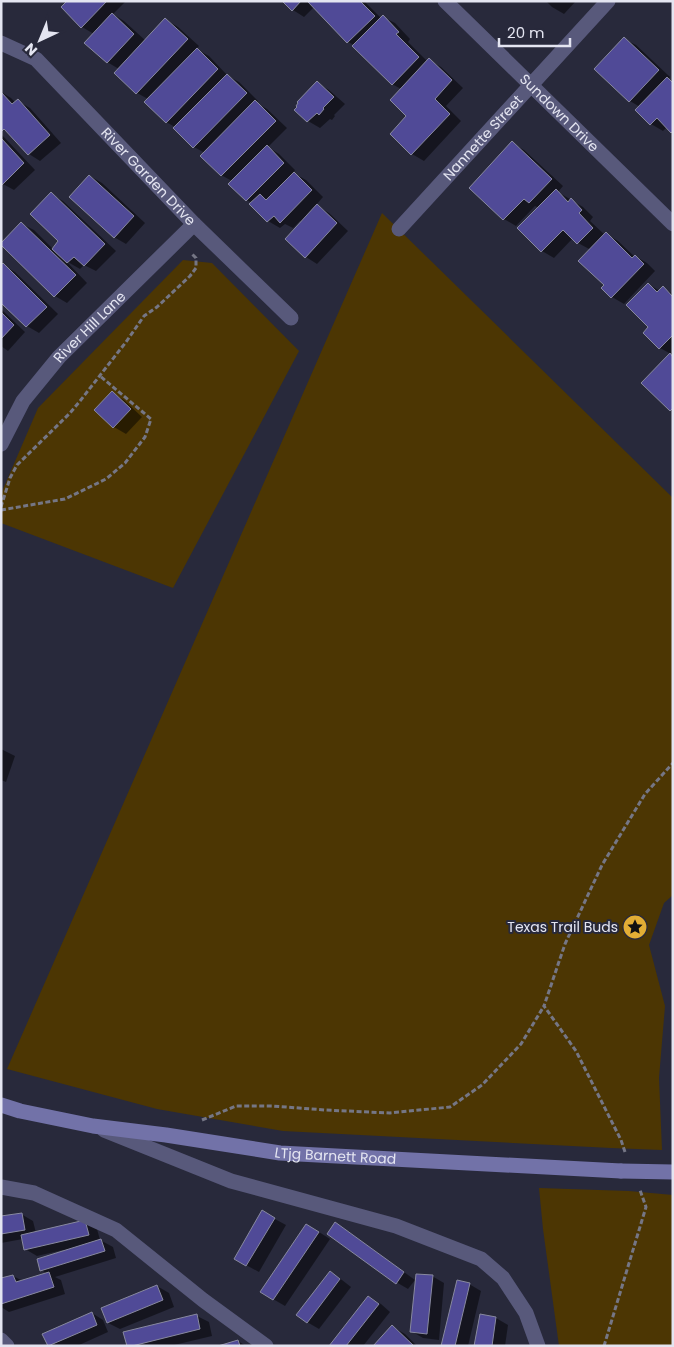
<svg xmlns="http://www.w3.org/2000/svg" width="674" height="1347" viewBox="0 0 674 1347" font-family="Poppins,sans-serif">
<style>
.green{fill:#4c3603}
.shadow{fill:#0007}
.building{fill:#504a97;stroke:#88899f}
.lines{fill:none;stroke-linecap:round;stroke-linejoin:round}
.path{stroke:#757685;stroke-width:3;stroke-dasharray:5 2.5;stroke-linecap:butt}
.street{stroke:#58597b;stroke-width:15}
.secondary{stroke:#7272a8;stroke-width:15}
.secondary-bridge{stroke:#7272a8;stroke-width:15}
.labels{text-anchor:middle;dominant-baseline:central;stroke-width:4;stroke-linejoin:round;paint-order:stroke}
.street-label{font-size:14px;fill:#e4e5f1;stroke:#28293b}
.poi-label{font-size:14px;fill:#e4e5f1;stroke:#28293b;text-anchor:end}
</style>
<rect width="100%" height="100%" fill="#28293b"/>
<g class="green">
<polygon points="382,213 673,498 673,895 664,903 649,945 665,1006 659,1078 662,1150 611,1148 283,1131 157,1109 7,1069"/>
<polygon points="183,260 212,263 299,351 173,588 1,523 1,494 38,408"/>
<polygon points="539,1188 629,1191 673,1195 673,1346 559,1346 543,1229"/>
</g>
<g class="shadow">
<polygon points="68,1 126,1 113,14 124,21 146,41 166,20 178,27 199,46 196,49 209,56 228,76 239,82 258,101 256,103 267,109 287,128 268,147 279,154 295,170 293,173 306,180 323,197 316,205 329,213 348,231 317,264 306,257 302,222 300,221 293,228 285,224 280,228 268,221 251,204 252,203 247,200 232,181 221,175 205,153 194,147 175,127 166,122 148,99 137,93 119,69 107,62 94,34 82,27"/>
<polygon points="284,1 364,1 381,18 383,17 395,23 410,39 408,42 428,62 429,60 441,67 463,88 446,106 461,121 424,161 412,154 408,116 401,89 392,84 354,45 348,42 314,7 304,17 293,10"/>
<polygon points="546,1 576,1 564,14 552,7"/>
<polygon points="624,39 636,45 670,77 668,80 673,82 673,132 667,127 663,131 651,124 640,107 630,101"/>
<polygon points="317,83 329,90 345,104 334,115 335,116 332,120 330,119 320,128 308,121 296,110"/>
<polygon points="1,92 11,98 16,103 18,101 30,108 61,143 40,161 29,154 11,135 1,128"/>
<polygon points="1,134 35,170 14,190 1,183"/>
<polygon points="512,143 524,150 563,186 558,192 583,207 593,217 590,221 605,235 606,234 618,241 635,257 635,256 647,263 655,271 624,304 612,297 602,288 605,285 591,250 578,243 573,238 554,258 542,251 518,228 539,208 535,206 516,226 504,219 471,188"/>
<polygon points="90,176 102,183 145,223 126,244 114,237"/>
<polygon points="51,194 63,201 116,251 96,271 84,265 80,269 66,261 87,283 67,303 55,296 2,244 22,224 34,230 53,249 60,241"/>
<polygon points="3,265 15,272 58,314 39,333 27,326"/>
<polygon points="648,284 660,291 663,288 673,294 673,353 671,356 673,357 673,411 643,383 671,354 660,348 645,333 650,327 628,305"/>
<polygon points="1,309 25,332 8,351 1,346"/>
<polygon points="112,393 124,400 142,417 126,434 114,427"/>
<polygon points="1,749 15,756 6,782 1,780"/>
<polygon points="262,1212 286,1225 259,1272 235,1259"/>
<polygon points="21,1214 33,1221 36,1233 85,1222 97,1229 100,1240 113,1247 116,1258 55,1277 61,1280 65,1294 9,1312 1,1307 1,1280 13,1276 23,1281 47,1274 42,1270 63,1252 63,1250 37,1256 25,1249 23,1239 1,1243 1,1218"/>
<polygon points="336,1224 347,1231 415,1280 408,1289 396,1282"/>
<polygon points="319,1232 330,1239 285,1306 273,1299"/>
<polygon points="331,1273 342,1280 351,1287 319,1329 307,1322"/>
<polygon points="432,1276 444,1283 439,1340 423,1338 411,1331"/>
<polygon points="469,1284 481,1291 468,1346 442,1346"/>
<polygon points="157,1286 169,1293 174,1307 120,1329 108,1323"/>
<polygon points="369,1298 381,1304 390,1312 363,1346 330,1346"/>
<polygon points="92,1313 103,1320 108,1332 77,1346 49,1346 44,1334"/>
<polygon points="481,1315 496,1318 508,1325 505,1346 476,1346"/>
<polygon points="197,1316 209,1322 212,1336 170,1346 128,1346"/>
<polygon points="393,1327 405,1334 417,1346 375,1346"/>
<polygon points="238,1341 246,1346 222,1346"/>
</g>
<g class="building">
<polygon points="67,1 107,1 81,28 61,7"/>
<polygon points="282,1 301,1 292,11"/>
<polygon points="309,1 360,1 375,16 347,43 308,2"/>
<polygon points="112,13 134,34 107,63 84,43"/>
<polygon points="383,15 399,32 396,34 419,57 392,85 352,46"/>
<polygon points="165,18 188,39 136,94 114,73"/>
<polygon points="624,37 659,70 629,102 594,69"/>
<polygon points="197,48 218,69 166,123 144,102"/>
<polygon points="429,58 452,80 435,99 450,114 411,155 390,134 406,116 390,100"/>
<polygon points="227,74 247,93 193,148 173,128"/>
<polygon points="667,77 673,83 673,131 671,133 657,118 650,125 635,110"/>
<polygon points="317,81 334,97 323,108 324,109 319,115 317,113 307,122 294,110 297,107 296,106 298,103 297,102"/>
<polygon points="1,92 12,104 18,99 50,135 28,155 4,129 2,131 1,130"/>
<polygon points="255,100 276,121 221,176 200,156"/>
<polygon points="1,138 24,163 2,185 1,184"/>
<polygon points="512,141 552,179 529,203 524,199 503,220 469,188"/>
<polygon points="267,145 284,163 246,201 228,184"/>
<polygon points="294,172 312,190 280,223 274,216 267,222 249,204 260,194 266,200"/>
<polygon points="89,175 134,216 114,238 69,197"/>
<polygon points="556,189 568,202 571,198 582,210 579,213 593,228 577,244 563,230 541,252 517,228"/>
<polygon points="51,192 105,244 84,266 74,257 67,263 52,249 58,241 30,214"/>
<polygon points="317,204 337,223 305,258 285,239"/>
<polygon points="21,222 76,275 54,297 1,245 1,243"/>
<polygon points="606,232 632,258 635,255 644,264 611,298 601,288 604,285 578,261"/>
<polygon points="3,263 47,307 26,327 1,303 1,265"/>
<polygon points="648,283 657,292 663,286 673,297 673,335 659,349 643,333 648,327 626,305"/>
<polygon points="1,312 14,325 1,339"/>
<polygon points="670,353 673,357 673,408 670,411 641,383"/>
<polygon points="112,391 131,409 113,428 94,410"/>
<polygon points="262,1210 275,1218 246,1266 234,1259"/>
<polygon points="22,1213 25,1230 1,1234 1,1216"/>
<polygon points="85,1220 89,1235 24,1250 21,1235"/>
<polygon points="335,1222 404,1272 396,1284 327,1234"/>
<polygon points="306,1224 319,1232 273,1300 260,1292"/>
<polygon points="101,1239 105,1251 40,1271 37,1259"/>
<polygon points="330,1271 340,1279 307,1323 296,1315"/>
<polygon points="49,1272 54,1287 1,1304 1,1278 13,1275 16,1282"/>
<polygon points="416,1274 433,1275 427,1334 410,1332"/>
<polygon points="457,1280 470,1283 455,1346 441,1346"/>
<polygon points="157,1285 163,1300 107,1323 101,1308"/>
<polygon points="368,1296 379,1304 346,1346 329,1346"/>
<polygon points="92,1312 97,1325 48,1346 42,1334"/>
<polygon points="197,1314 200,1329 132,1346 127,1346 123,1332"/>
<polygon points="480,1314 496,1317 492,1346 474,1346"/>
<polygon points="392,1325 414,1346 373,1346"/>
<polygon points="238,1340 240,1346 218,1346"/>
</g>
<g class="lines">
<g class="path">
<polyline points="1,507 10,478 17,465 70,413 80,401 126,342 144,316 157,307 190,276 196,268 196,258 192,254"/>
<polyline points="1,510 65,499 106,479 125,463 145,437 151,419 100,376"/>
<polyline points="202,1120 236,1106 272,1106 325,1110 390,1113 450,1107 482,1085 521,1044 544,1006"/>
<polyline points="625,1152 621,1140 576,1051 544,1006 565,944 602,865 645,794 673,763"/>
<polyline points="604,1346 646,1207 640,1190"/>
</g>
<g class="street">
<path id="s1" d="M445,1L673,224"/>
<path id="s2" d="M1,43L36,59L194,224L291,318"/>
<path id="s3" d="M399,229L608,1"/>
<path id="s4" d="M1,444L23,401L59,357L194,224"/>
<polyline points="104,1130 231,1181 396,1226 481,1259 503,1278 526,1313 538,1346"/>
<polyline points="1,1187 34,1193 116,1230 203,1300 266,1346"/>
<polyline points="1,1340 7,1346"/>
</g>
<path class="secondary" id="s5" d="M1,1105L20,1111L93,1126L166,1135L280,1153L621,1171"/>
<polyline class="secondary-bridge" points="621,1171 673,1172"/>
</g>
<defs>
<symbol id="sight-disc" viewBox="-11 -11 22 22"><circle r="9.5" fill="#e3ae35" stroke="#28293b"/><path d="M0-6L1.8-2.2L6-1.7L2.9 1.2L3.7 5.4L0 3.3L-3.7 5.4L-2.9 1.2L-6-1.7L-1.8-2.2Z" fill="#111"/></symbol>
</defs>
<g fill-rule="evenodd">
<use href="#sight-disc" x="621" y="913" width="28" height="28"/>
</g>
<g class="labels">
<g class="street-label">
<text stroke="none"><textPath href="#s1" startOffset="160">Sundown Drive</textPath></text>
<text stroke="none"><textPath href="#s3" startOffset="124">Nannette Street</textPath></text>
<text stroke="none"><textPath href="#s2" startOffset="201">River Garden Drive</textPath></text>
<text stroke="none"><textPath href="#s4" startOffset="148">River Hill Lane</textPath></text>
<text stroke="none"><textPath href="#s5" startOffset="339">LTjg Barnett Road</textPath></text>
</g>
<g class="poi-label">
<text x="618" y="927">Texas Trail Buds</text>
</g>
</g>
<rect width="674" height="1347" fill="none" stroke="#e4e5f1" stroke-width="5"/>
<g transform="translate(40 40) rotate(224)" stroke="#28293b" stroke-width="4" paint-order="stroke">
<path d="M0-4L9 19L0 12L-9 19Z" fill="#e4e5f1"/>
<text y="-8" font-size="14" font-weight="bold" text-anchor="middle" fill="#e4e5f1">N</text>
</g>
<path d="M499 38v8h71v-8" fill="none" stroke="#e4e5f1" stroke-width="2.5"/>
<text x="507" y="38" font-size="15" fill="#e4e5f1" stroke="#28293b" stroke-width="4" paint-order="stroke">20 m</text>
</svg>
